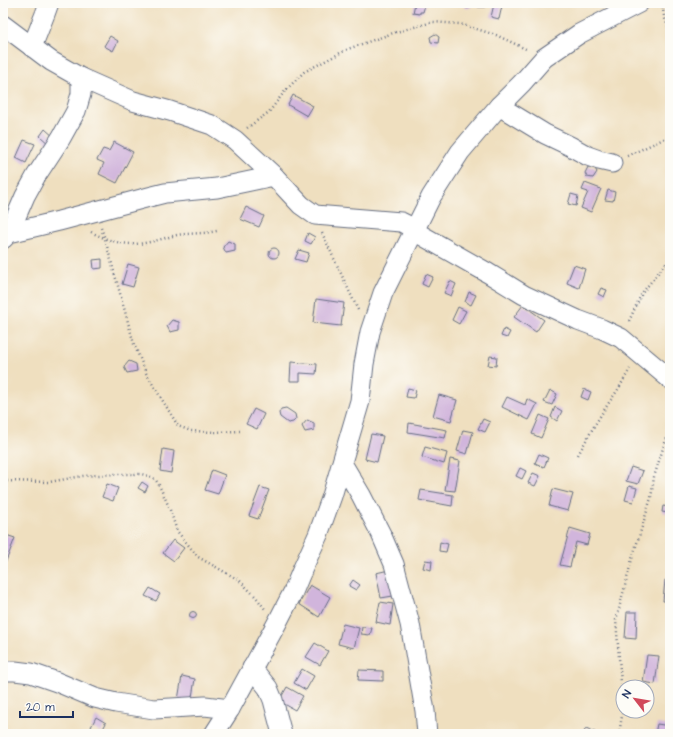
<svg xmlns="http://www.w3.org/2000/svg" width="673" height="737" viewBox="0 0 673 737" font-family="'Architects Daughter',sans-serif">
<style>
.building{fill:#d1b5dc}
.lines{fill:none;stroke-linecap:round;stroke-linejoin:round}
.street-casing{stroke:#656d80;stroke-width:21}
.path{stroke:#656d80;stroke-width:2.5;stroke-dasharray:1 3;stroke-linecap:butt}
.street{stroke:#fff;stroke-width:19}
</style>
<rect width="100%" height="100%" fill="#fdfcf7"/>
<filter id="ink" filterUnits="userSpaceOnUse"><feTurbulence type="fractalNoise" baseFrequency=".025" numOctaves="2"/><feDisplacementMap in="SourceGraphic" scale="8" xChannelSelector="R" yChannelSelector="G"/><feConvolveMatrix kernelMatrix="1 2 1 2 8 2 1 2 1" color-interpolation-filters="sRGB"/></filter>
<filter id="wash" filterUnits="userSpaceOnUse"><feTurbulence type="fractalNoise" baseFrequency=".012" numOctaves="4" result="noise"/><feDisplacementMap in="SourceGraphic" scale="16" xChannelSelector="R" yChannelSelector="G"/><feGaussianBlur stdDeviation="0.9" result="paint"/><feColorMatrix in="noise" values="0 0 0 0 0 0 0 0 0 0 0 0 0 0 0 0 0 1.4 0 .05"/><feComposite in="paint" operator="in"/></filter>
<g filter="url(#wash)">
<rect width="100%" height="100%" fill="#efdfbf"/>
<g id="blocks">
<g class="building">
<polygon points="415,3 425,5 423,12 420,12 420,14 413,13"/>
<polygon points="463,3 473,3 472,6 469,8 466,8 463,5"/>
<polygon points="476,3 487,3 485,7 478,7"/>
<polygon points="494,4 502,6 499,19 491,17"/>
<polygon points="435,34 439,37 438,43 431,42 430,37"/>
<polygon points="110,36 118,41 113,51 104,46"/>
<polygon points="293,95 313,106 307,116 288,105"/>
<polygon points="45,129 55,138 50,145 40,136"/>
<polygon points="24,140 35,144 26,163 16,158"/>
<polygon points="114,142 133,152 117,183 99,174 104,163 97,160 103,149 109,151"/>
<polygon points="588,167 594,167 597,172 593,178 587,177 585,173"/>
<polygon points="585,183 601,189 591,212 581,208 588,192 582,190"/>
<polygon points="608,190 615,192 613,201 605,200"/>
<polygon points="571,194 578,196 576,206 568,204"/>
<polygon points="246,207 264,216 259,227 240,219"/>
<polygon points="308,233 315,237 311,244 305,241"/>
<polygon points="228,241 235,244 235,251 226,253 223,247"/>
<circle cx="274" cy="253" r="5"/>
<polygon points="299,250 309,253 306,262 295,259"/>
<polygon points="102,259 102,268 94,269 93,260"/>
<polygon points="128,264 139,267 133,287 122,284"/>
<polygon points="574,265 585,269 579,288 567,283"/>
<polygon points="426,274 433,277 428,287 422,284"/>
<polygon points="450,281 456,284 451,296 444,293"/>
<polygon points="601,288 607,290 604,297 598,294"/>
<polygon points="469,292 476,295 471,305 465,302"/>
<polygon points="316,299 344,303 341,326 313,323"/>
<polygon points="523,305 544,320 536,332 514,317"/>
<polygon points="458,307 466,311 459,324 452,320"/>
<polygon points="3,315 6,317 3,325"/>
<polygon points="172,320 179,322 179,330 170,332 167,326"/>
<polygon points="504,329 510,332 507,338 501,336"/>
<polygon points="490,356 497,357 496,366 488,365"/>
<polygon points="129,361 136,364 137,371 127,373 124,367"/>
<polygon points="291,362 317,364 316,374 300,373 300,381 290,381"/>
<polygon points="408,388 416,390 414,398 406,397"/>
<polygon points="584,389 591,392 588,400 581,397"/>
<polygon points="550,390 557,394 552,405 544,402"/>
<polygon points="439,395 457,400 451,421 433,416"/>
<polygon points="507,397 525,405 527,399 537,404 529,420 502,407"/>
<polygon points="555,407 562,411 557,421 551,417"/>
<polygon points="286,408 295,414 296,419 293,422 288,423 280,417 279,413 281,409"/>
<polygon points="254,409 264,414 257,429 246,424"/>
<polygon points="540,415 549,419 541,438 532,434"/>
<polygon points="483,419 490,422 485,432 478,429"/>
<polygon points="307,420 314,423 314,430 305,432 302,426"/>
<polygon points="409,423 447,430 445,438 408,432"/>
<polygon points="463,430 473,432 467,454 457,451"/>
<polygon points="371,434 383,436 377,462 365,459"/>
<polygon points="425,447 447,453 444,464 422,457"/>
<polygon points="163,449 174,451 171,473 160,471"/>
<polygon points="539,454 548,458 544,467 535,463"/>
<polygon points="450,459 460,461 455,491 445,490"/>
<polygon points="631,467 643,471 638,484 626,481"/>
<polygon points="520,468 526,471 522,479 516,476"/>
<polygon points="212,470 225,475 218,494 205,490"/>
<polygon points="533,473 540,476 535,486 528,483"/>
<polygon points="142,482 148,486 145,492 138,488"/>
<polygon points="107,484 118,488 113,501 102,497"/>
<polygon points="629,486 637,488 633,502 625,500"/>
<polygon points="260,487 269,490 258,519 249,516"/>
<polygon points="553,489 573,494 568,511 549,506"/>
<polygon points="421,490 453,495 452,506 419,500"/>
<polygon points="663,506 669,507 668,513 662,512"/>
<polygon points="570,528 590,534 587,545 576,542 570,567 560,565"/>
<polygon points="3,534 15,538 3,569"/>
<polygon points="173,540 184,548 174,561 163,553"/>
<polygon points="440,542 448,544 446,552 439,551"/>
<polygon points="425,560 432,561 431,570 423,568"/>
<polygon points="389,570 393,596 381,598 376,573"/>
<polygon points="353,580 360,585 356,590 349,586"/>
<polygon points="665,580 670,580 670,601 663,601"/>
<polygon points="310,585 330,597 319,617 299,604"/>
<polygon points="150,588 160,594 156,601 145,596"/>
<polygon points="380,602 393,604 390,625 376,622"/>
<circle cx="193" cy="615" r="3.5"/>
<polygon points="627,612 637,612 636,639 625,638"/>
<polygon points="343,624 359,628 354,648 338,644"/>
<polygon points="362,627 372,628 370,635 361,634"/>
<polygon points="315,643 328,651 320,665 306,657"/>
<polygon points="647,655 659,656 655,684 643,682"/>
<polygon points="302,669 314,676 306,690 294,683"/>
<polygon points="359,670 383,671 383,681 358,680"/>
<polygon points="182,676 195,679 191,703 178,700"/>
<polygon points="287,687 303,696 295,710 279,701"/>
<polygon points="96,717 106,723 101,733 91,727"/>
<polygon points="657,724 670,726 670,734 655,734"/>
<polygon points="586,728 599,734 583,734"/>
</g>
</g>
</g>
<g filter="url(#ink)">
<use href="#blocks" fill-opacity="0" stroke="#656d80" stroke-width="1"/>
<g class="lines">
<defs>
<g id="street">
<polyline points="3,25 51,61 81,78 133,101 170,111 212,125 235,140 274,176 301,205 315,215 401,222 409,226 414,231 488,273 524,295 578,320 602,329 621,338 670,379"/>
<polyline points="32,47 45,14 49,3"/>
<polyline points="499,106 545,134 570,146 588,156 599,160 612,163"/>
<polyline points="9,233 25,196 36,176 61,138 76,111 81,94 81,78"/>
<polyline points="3,239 9,233 59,221 149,197 165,193 217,188 274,176"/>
<polyline points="342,463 361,495 381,534 394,564 410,624 425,711 427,734"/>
<polyline points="252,668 268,688 273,700 282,734"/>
<polyline points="3,671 15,671 31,673 57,682 95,698 116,703 154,709 205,706 230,709"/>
<polyline points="214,734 230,709 277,623 293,592 303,568 318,535 332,496 360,401 364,364 370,332 383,293 431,197 460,152 499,106 522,83 544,58 579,34 639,3"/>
</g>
</defs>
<use href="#street" class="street-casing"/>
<g class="path">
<polyline points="662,3 664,16 670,32"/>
<polyline points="247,128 269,112 285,91 304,72 348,49 396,32 433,22 460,24 496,35 528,50"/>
<polyline points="627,156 670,136"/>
<polyline points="101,228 105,239 134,344 146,373 178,426 191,431 216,432 240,431"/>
<path d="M91,232C111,242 127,247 150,242C159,240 168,237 177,235C190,233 203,234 217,231"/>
<polyline points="322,233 358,310"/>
<polyline points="629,321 642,293 670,258"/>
<polyline points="578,455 593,428 604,410 619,388 630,369"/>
<polyline points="3,481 49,482 83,476 116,474 141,474 149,476 155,479 159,485 169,507 177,531 198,557 239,580 256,597 265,609"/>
<polyline points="623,708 616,620 632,559 651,498 654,477 664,445 670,432"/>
<polyline points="619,734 623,710"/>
</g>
<use href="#street" class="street"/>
</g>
</g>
<rect width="673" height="737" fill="none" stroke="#fdfcf7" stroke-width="16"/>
<g transform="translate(635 699) rotate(301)"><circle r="19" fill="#fdfcf7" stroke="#a3aaba"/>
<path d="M0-3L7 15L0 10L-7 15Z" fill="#d1495b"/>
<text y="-6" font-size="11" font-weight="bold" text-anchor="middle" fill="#1b2f5e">N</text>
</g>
<path d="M20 711v6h53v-6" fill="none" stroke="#1b2f5e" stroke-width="2"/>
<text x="26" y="711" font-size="12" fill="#1b2f5e" stroke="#fdfcf7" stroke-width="3" paint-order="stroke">20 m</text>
</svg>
